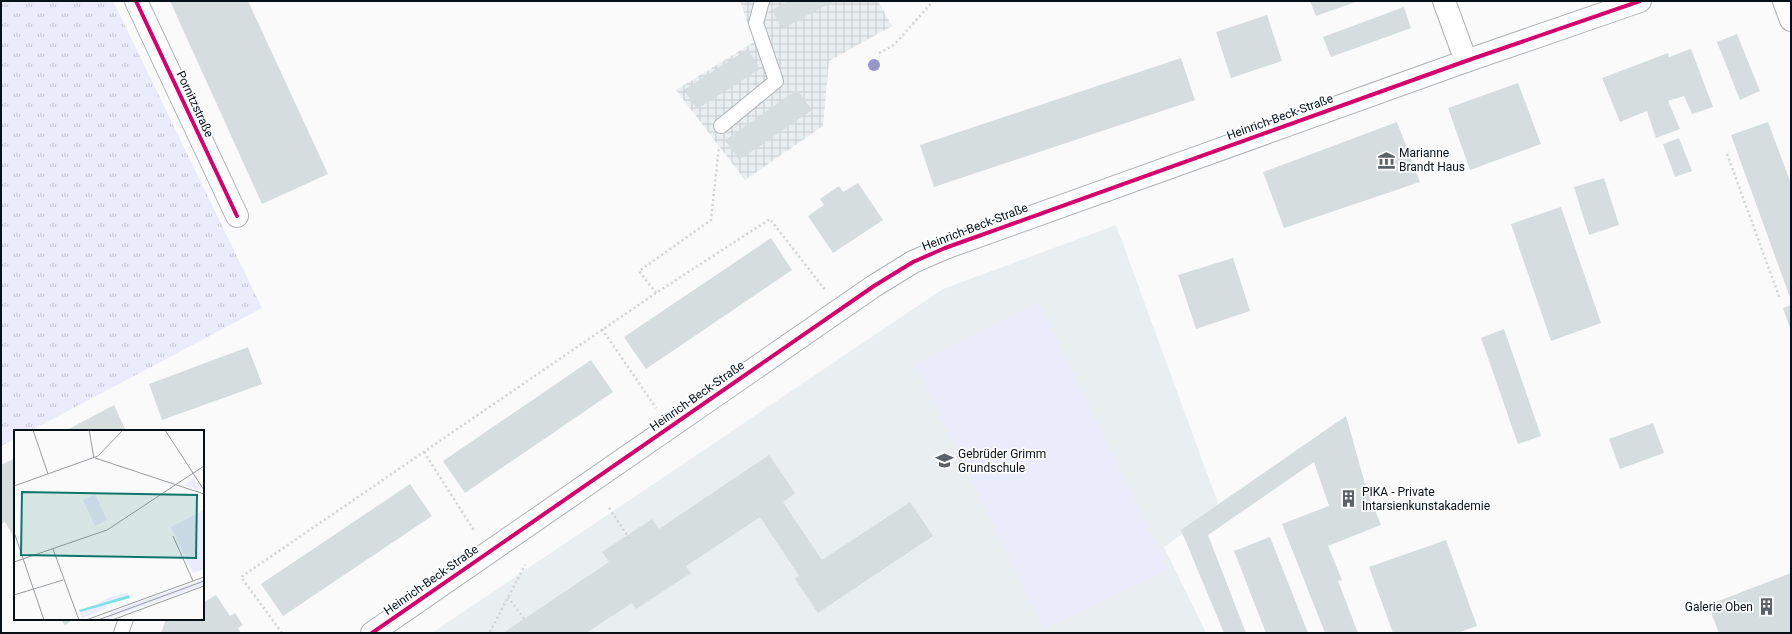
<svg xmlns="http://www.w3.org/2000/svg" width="1792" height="634" viewBox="0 0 1792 634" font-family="Roboto,sans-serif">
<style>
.built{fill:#e9eef1}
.industrial{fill:url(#industrial-grid)}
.grass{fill:url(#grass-tufts)}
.pitch{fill:#eaebfb}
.building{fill:#d5dddf}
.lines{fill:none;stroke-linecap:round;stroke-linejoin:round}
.lane-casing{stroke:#adb3b7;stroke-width:16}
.street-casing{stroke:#adb3b7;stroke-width:24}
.secondary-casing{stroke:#adb3b7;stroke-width:24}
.path{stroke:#d1d2d3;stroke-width:2.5;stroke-dasharray:2 3;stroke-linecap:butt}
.lane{stroke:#fefefe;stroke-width:14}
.street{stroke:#fefefe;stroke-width:22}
.secondary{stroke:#fefefe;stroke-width:22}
.cycleway-casing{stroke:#fff;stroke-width:6}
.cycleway{stroke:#d6006c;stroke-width:4}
.tree{fill:#9a96cc}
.labels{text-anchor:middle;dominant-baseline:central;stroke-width:3.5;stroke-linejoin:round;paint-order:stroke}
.street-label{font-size:12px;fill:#051018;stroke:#fff}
.poi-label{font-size:12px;fill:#051018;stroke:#fff;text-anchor:start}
.inset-road{fill:none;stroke:#989ca0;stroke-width:1}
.view{fill:#0f766e;fill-opacity:0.15;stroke:#0f766e;stroke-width:2}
.inset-edge{fill:none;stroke:#051018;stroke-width:2}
</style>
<defs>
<pattern id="industrial-grid" width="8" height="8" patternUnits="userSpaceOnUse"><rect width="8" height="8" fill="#e9eef1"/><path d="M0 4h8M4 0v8" fill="none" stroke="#c6cbce"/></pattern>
<pattern id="grass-tufts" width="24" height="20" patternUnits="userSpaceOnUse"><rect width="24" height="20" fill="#eaebfb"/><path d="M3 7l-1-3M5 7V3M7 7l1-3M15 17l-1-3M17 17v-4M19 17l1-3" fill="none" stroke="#c7c8d6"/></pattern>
</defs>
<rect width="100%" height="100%" fill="#fafafa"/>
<polygon class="built" points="1116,225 1219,506 1164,547 1206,633 432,633 943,289"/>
<polygon class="industrial" points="740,1 878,1 892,26 829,61 823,126 745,180 676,90 754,42"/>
<polygon class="grass" points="1,1 113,1 262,308 30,431 15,431 15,439 1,446"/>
<polygon class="pitch" points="1039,303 1168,569 1044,629 915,364"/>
<g class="building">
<polygon points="170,1 248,1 328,174 262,204"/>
<polygon points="788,1 834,1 782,29 772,10"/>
<polygon points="1310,1 1358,1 1316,16"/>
<polygon points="1404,7 1411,28 1331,57 1323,37"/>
<polygon points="1267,15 1282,61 1231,78 1216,32"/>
<polygon points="1737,34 1760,91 1740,100 1717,42"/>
<polygon points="748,49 760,69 697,109 684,90"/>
<polygon points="1691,49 1713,107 1692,114 1684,96 1668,101 1680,129 1656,138 1647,111 1620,122 1602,78 1668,53 1669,57"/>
<polygon points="1181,58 1195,100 934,187 920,145"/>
<polygon points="1518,83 1541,144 1470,170 1448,108"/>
<polygon points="797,90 812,110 739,160 725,140"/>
<polygon points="1397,122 1420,182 1284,228 1263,172"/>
<polygon points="1768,122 1791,184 1791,300 1731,135"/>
<polygon points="1679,138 1692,171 1675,177 1663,144"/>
<polygon points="1604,178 1619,225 1589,235 1574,187"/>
<polygon points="858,183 883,220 833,253 808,216 824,205 820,199 839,186 843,192"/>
<polygon points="1561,207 1601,323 1551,341 1511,224"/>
<polygon points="771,238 792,270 646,369 624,337"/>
<polygon points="1233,258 1250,311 1196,329 1178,275"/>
<polygon points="1791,305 1791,331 1783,308"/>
<polygon points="1504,329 1541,436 1518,444 1481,338"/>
<polygon points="248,347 262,384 162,420 149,384"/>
<polygon points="591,360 613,392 465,493 443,461"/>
<polygon points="114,405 126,431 65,431"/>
<polygon points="1346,416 1367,491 1381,525 1328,546 1342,580 1338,581 1358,633 1325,633 1282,524 1329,506 1314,462 1208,535 1246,633 1224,633 1181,530"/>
<polygon points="1653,423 1664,453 1620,469 1609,439"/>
<polygon points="769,455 795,493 783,502 822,560 910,502 933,536 818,613 795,579 799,576 760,517 686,566 691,573 636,609 632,603 586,633 503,633 609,562 602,552 652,519 659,529"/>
<polygon points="15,458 15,539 5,522 1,524 1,465"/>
<polygon points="410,484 432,516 283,616 261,584"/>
<polygon points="1270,537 1308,633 1266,633 1234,551"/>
<polygon points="1446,540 1477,626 1457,633 1393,633 1369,567"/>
<polygon points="1791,573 1791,633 1719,633 1708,605"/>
<polygon points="216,595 230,616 235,613 243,625 238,628 241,633 161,633 166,619 203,619 203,603"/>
<polygon points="60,619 74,619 65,625"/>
</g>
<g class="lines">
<defs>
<g id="lane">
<polyline points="721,126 776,81 756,23 762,1"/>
<polyline points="121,633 126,619"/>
</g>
<g id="street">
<polyline points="136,1 237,216"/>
<polyline points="1444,1 1466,61"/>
<polyline points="372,633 874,286 913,262 945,248 1466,61 1640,1"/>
</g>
<polyline id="secondary" points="1784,1 1791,20"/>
</defs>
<use href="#lane" class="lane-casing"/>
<use href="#street" class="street-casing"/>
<use href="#secondary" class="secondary-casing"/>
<g class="path">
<polyline points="879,53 894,45 933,1"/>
<polyline points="1727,154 1780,299"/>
<polyline points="656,293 639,271 711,220 719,146"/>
<polyline points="602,329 656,408"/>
<polyline points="424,452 475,532"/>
<polyline points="609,508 631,541"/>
<polyline points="508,597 524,619"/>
<polyline points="490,632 525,565"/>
<polyline points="282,633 241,577 656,293 770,219 825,290"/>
</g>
<use href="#lane" class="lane"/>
<use href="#street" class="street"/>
<use href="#secondary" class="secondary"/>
<defs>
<g id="cycleway">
<polyline points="136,1 237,216"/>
<polyline points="372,633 874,286 913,262 945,248 1466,61 1640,1"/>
</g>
</defs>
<use href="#cycleway" class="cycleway-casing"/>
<use href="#cycleway" class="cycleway"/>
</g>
<circle class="tree" cx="874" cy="65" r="6"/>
<defs>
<symbol id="museum-bare" viewBox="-9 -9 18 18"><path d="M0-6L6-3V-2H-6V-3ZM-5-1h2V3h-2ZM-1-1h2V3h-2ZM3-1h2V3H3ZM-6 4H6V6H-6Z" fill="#5b6267" stroke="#fff" stroke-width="2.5" paint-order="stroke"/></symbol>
<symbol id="school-bare" viewBox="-9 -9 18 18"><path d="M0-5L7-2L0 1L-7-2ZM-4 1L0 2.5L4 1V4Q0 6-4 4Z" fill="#5b6267" stroke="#fff" stroke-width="2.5" paint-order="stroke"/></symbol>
<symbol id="building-bare" viewBox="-9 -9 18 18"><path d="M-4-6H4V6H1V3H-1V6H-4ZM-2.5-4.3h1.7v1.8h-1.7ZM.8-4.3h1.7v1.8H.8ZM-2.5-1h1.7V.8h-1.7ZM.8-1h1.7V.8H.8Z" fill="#5b6267" stroke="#fff" stroke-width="2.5" paint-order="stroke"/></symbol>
</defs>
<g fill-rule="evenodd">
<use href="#museum-bare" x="1374" y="148" width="25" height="25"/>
<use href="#school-bare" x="932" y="448" width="25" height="25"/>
<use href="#building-bare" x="1336" y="486" width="25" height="25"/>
<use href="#building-bare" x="1754" y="594" width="25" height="25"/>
</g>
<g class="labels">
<g class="street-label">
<text transform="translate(195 104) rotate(65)">Pornitzstraße</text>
<text transform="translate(1280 117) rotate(-20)">Heinrich-Beck-Straße</text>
<text transform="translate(975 227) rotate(-21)">Heinrich-Beck-Straße</text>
<text transform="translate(697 396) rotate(-35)">Heinrich-Beck-Straße</text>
<text transform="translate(431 580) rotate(-35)">Heinrich-Beck-Straße</text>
</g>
<g class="poi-label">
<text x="1399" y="153">Marianne<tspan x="1399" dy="14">Brandt Haus</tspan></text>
<text x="958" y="454">Gebrüder Grimm<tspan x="958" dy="14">Grundschule</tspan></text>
<text x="1362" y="492">PIKA - Private<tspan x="1362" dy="14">Intarsienkunstakademie</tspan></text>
<text x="1753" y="607" text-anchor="end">Galerie Oben</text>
</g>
</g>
<g transform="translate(14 430)">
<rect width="190" height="190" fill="#fafafa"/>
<path d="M179,48L187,60L171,55ZM190,80V139L179,143L157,97ZM190,149V155L93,189L97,182ZM113,163L115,165L80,176L96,167ZM92,174L93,178L68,188L66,182Z" fill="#eaebfb"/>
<path d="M81,64L93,90L81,96L69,70Z" fill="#eaebfb"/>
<path d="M115,165L116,168L66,182L65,180Z" fill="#7ae2e8"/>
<path class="inset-road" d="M19,0L34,44M75,0L80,28M151,0L190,60M81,28L190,64M190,40V58M0,56L84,26L109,0M0,102L30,190M159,106L179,151M39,119L65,190M0,132L93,100L190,36M0,165L49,150M72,190L190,147M84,190L190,151M98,190L190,156"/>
<path class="view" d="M8,62L183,65L182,128L7,125Z"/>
<rect width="190" height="190" class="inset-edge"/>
</g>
<rect width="1792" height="634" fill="none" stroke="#051018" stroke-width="4"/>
</svg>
